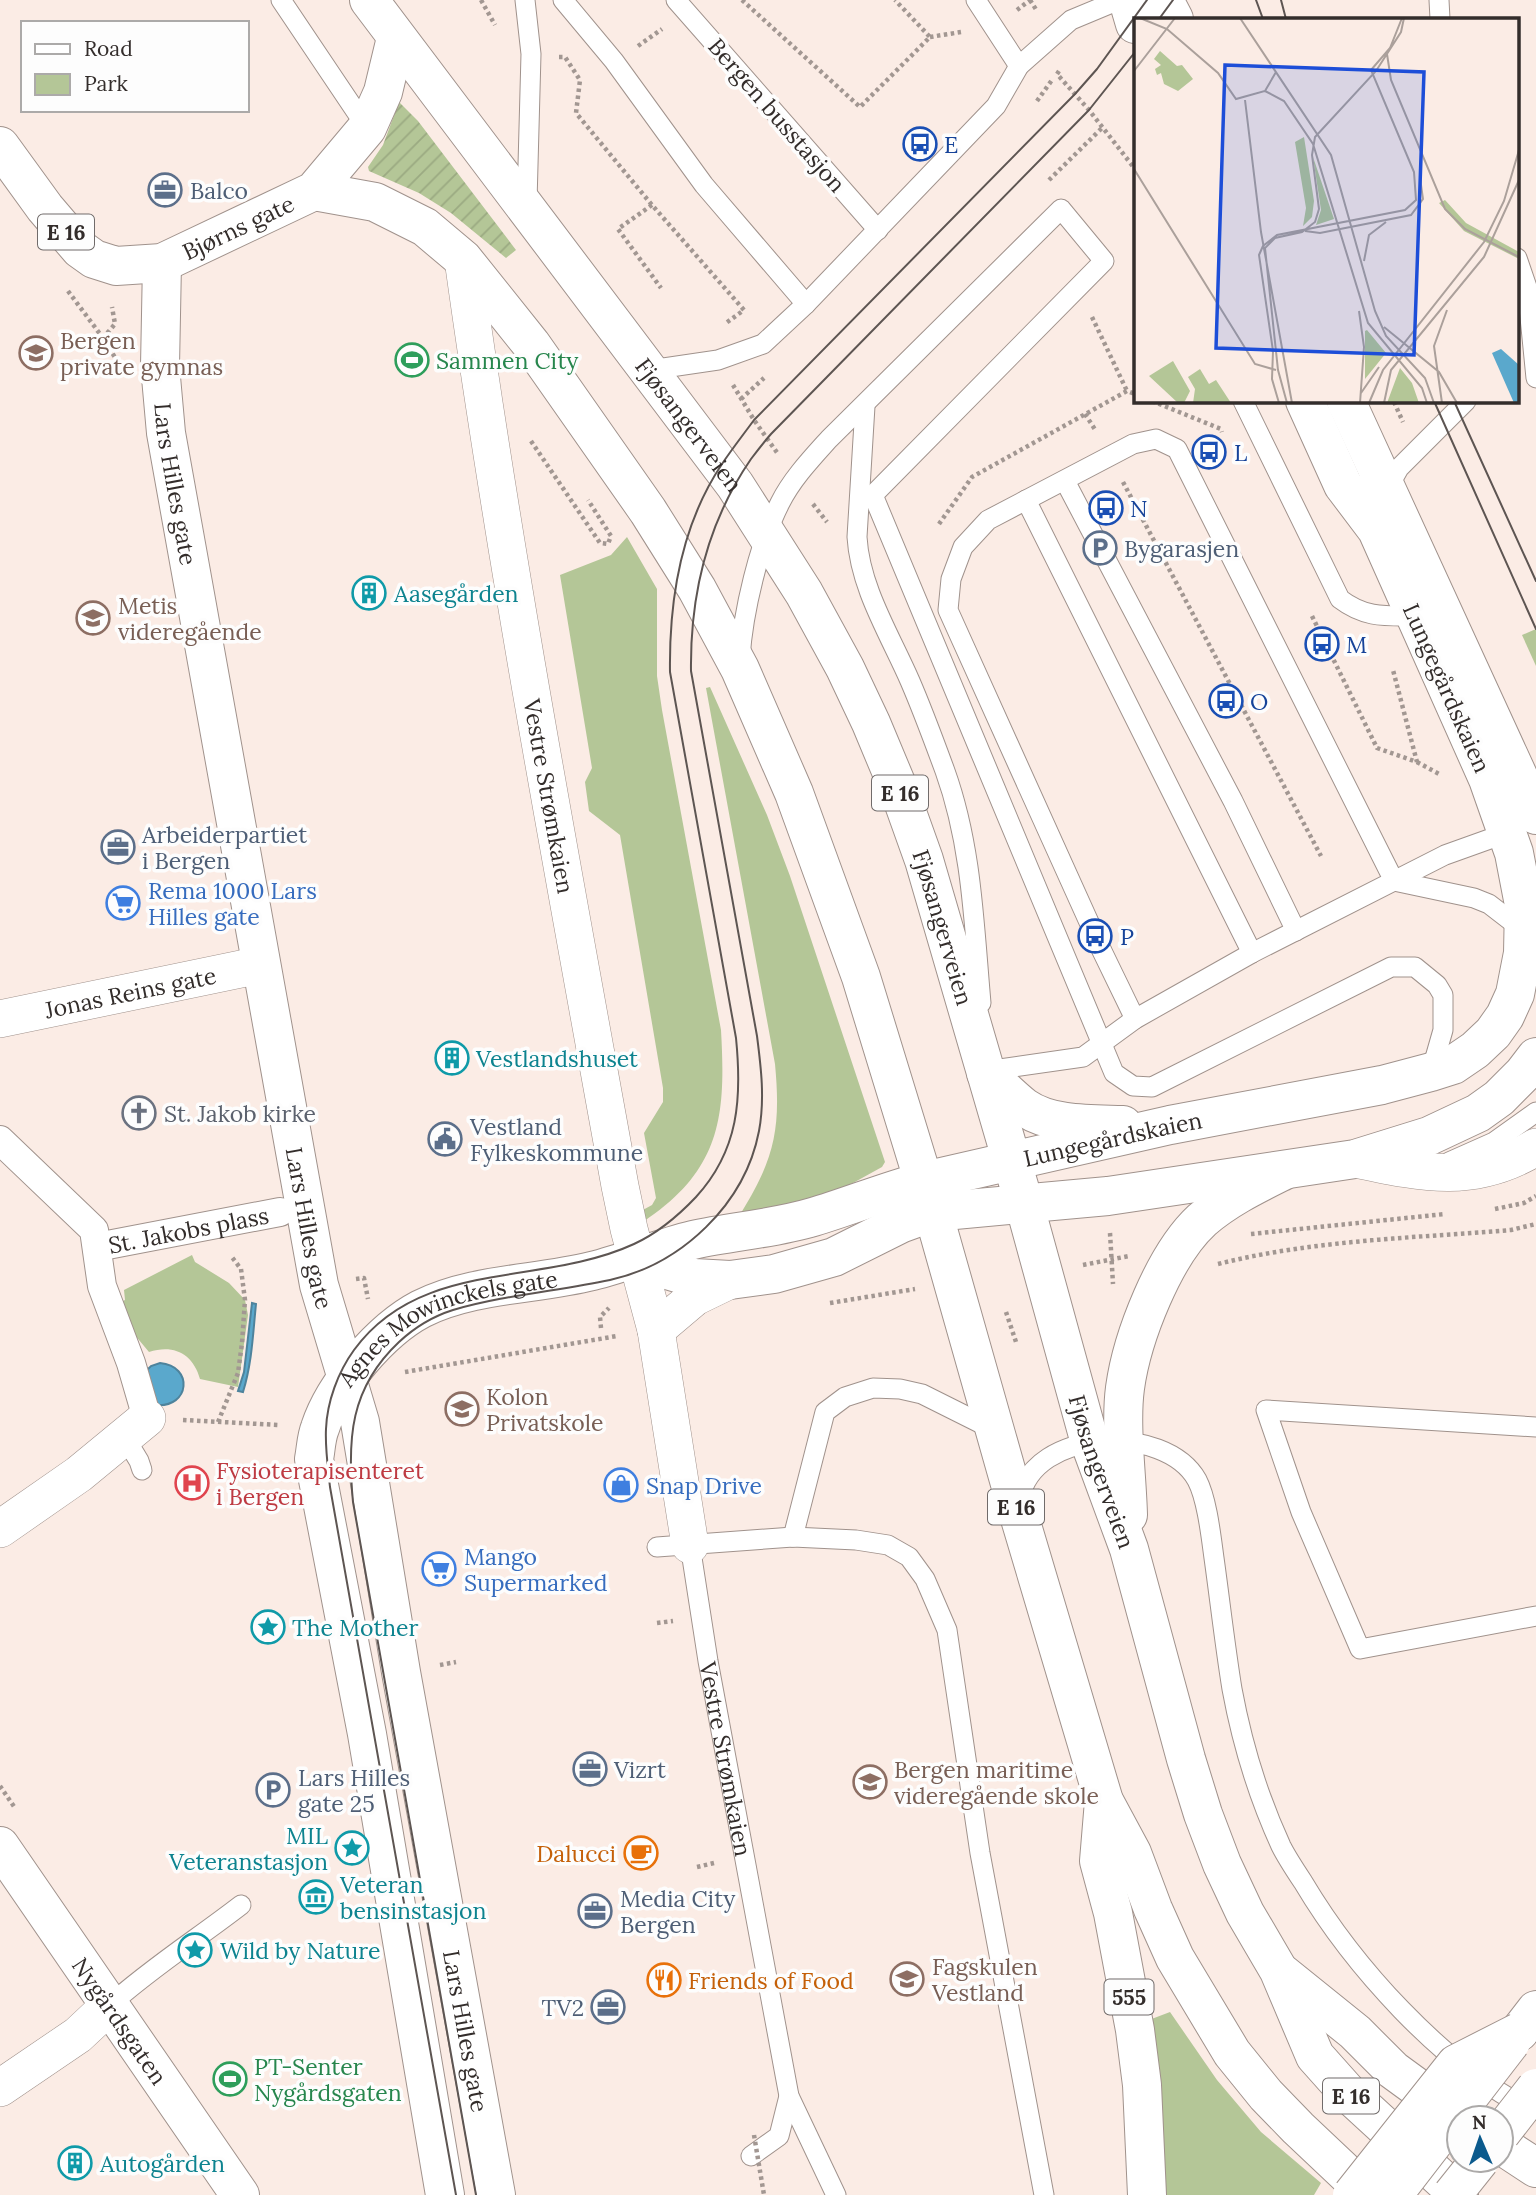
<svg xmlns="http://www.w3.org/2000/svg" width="1536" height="2195" viewBox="0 0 1536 2195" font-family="Lora,serif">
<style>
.green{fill:#b4c697}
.garden{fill:url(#garden-furrows)}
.water{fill:#5aa8cc;stroke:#4e839c;stroke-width:2}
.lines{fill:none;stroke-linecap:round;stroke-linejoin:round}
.service-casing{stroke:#a0928c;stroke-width:21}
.pedestrian-casing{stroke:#a0928c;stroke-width:30}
.minor-casing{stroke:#a0928c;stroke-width:38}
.secondary-casing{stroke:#a0928c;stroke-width:40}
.trunk-casing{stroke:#a0928c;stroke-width:40}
.path{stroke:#a29792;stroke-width:4.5;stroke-dasharray:3.5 3.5;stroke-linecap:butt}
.service{stroke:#fff;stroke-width:19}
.pedestrian{stroke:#fff;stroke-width:28}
.minor{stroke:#fff;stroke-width:37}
.secondary{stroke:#fff;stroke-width:38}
.trunk{stroke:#fff;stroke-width:38}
.tram{stroke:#5d5552;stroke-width:2}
.trunk-bridge-casing{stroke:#a0928c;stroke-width:40;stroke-linecap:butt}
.path-bridge{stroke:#a29792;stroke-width:4.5;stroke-dasharray:3.5 3.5;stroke-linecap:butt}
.trunk-bridge{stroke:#fff;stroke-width:38}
.labels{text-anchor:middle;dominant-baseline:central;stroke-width:7;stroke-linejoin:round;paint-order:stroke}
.shield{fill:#fdfdfd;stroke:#706b6a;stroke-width:2}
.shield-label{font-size:21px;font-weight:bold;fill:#332d2b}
.street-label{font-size:23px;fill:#332d2b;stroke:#fdfdfd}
.transit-label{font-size:23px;fill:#164399;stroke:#fdfdfd;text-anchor:start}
.service-label{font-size:23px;fill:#4e5e75;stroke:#fdfdfd;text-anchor:start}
.education-label{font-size:23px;fill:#785e54;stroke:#fdfdfd;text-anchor:start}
.leisure-label{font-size:23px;fill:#27864d;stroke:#fdfdfd;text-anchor:start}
.culture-label{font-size:23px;fill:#0d838f;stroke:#fdfdfd;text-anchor:start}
.shop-label{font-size:23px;fill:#366cbe;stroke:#fdfdfd;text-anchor:start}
.worship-label{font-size:23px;fill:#5b616d;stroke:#fdfdfd;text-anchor:start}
.health-label{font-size:23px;fill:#be3a42;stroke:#fdfdfd;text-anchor:start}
.food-label{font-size:23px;fill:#c56008;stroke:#fdfdfd;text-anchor:end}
.inset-road{fill:none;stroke:#aba09b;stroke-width:2}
.view{fill:#1d4ed8;fill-opacity:0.15;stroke:#1d4ed8;stroke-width:3.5}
.inset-edge{fill:none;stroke:#332d2b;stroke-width:3.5}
</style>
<defs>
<pattern id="garden-furrows" width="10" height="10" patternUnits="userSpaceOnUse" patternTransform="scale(1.75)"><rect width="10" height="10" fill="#b4c697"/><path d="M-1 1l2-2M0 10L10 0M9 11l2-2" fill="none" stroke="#9baa82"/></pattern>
</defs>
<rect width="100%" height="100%" fill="#fbece5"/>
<g class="green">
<path d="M627,537L657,589V676L662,710L721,1030C726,1117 721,1170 643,1222L641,1211L652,1205L656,1198L644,1133L663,1102V1088L620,835L589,811L585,782L592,768L560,575L611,555Z"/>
<polygon points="1536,629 1536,666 1522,635"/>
<path d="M710,687L767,815L790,876L885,1162L882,1167L824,1199L741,1213C775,1158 781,1128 775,1064L706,688Z"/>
<path d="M192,1255L195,1262L229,1283L245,1300L248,1315L238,1387L200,1379C193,1354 174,1344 149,1352L134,1334L119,1303L125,1300L124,1290Z"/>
<polygon points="1170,2012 1217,2080 1261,2132 1321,2183 1314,2195 1166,2195 1159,2091 1149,2020"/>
</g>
<polygon class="garden" points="399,102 418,121 516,250 506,258 451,213 419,193 369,171 368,167 383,145"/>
<g class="water">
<path d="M252,1303L256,1304C253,1333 252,1363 243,1392L238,1391L244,1372Z"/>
<path d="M160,1363C194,1366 190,1408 156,1405L144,1373L151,1366Z"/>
</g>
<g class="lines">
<defs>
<g id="service">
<polyline points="281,0 367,128"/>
<polyline points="525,0 531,54 527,202"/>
<polyline points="563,0 614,61 704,185 806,304"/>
<polyline points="676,0 878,230"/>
<polyline points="976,0 1019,66"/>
<polyline points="1439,0 1440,19"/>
<polyline points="1517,258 1527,287 1536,378"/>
<polyline points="650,370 718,360 763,344 806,304 996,106 1019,66 1071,20 1119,0"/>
<path d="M1243,401L1340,599C1365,618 1385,616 1415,616"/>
<path d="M865,406L857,537C860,588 890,635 910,681C923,711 934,741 945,771C972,846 974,925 981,1003"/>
<polyline points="1065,481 1233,801 1296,931"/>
<polyline points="1386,491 1399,468 1466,401"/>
<polyline points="1026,500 1252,953"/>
<path d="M740,658C743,612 759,544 780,503C792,479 811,459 829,439L1061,209L1104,261L873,495L1114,1073L1133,1086L1152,1087L1391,967H1415L1437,985L1443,995V1030L1431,1072"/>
<polyline points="1394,881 1474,898 1489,904 1524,931"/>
<polyline points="1135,1019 1102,951 948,610 951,579 963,547 988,520 1133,444 1156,439 1177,449 1394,881"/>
<polyline points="986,1071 1083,1057 1135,1019 1252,953 1445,855 1512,831"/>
<polyline points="1449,1162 1494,1142 1536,1112"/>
<polyline points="1536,1427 1266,1410 1301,1512 1360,1649 1536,1616"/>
<polyline points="124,1436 139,1461 142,1470"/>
<path d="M1020,1499C1032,1428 1165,1423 1197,1480C1207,1499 1211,1536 1214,1558C1220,1601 1225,1646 1232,1689C1242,1743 1258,1796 1281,1846C1287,1858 1295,1870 1303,1882C1353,1966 1441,2064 1529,2109"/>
<polyline points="793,1537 825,1412 845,1397 873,1388 900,1389 922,1394 994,1430"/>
<path id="s1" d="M690,1545L708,1661L789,2096L836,2195"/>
<polyline points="657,1547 793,1537 856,1540 888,1545 909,1557 925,1579 947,1630 980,1853 1044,2195"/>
<path d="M110,2005C151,1968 197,1939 241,1905"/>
<polyline points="751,2156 779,2136 789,2096"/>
</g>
<g id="pedestrian">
<polyline points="0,1140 94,1230 102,1286 131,1363 147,1418"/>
<path id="s2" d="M97,1247L280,1212"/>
</g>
<g id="minor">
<path id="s3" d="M463,259C506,569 564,877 620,1186L629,1229L656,1330L690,1545"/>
<path id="s4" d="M0,1019L260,965"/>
<path d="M1355,1159C1422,1173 1474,1185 1536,1147"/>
<polyline points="656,1330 695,1297 730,1280"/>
<polyline points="0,1529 79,1474 147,1418"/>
<polyline points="0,2088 78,2035 110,2005"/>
</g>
<g id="secondary">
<polyline points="1128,0 1135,24"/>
<polyline points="1164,0 1174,19"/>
<path id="s5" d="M162,263L160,366L166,433L319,1285L360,1422L401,1672L496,2195"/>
<polyline points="1346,401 1536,815"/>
<path d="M986,1073C999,1084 1011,1097 1024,1107C1051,1126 1091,1124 1123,1125"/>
<polyline points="636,1258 651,1265 694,1278 730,1280 774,1274 834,1257 900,1224 933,1212 1108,1196 1355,1159 1429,1136 1478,1113 1499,1098 1523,1074 1536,1057"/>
<path id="s6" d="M0,1846L240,2195"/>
<path id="s7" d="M445,2195L367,1734L314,1459C316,1449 316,1438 320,1428C334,1385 381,1330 421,1309C473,1283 536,1285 592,1271C626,1263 659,1248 693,1240C733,1231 773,1229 813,1217C850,1206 886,1191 924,1181L1170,1125L1382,1085L1431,1072L1453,1065L1475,1050L1493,1033L1505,1016L1515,994L1523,953L1524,905L1514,853L1488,779L1377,530L1343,485L1305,401"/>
</g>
<g id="trunk">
<path id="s8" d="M369,0L735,485L804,593L845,668L871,723L899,790L924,860L1024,1203L1090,1443L1129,1549L1186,1759L1203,1814L1222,1864L1245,1913L1279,1971L1315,2056L1348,2093L1459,2195"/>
<path id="s9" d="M0,146L45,208L80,249L94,259L116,266L162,263L314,191L367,128L383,92L396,38"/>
<polyline points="314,191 375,202 425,227 463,259 531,344 648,511 697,589 740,669 794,793 861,977 933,1212 1018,1512 1104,1801 1132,1853 1153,1909 1175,1958 1232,2053 1266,2095 1298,2128 1369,2195"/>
<path d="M1128,1515C1127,1476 1120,1425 1125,1388C1132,1337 1164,1255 1202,1220C1226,1199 1255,1185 1283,1171"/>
<polyline points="1104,1801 1099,1861 1113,1913 1135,2030 1142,2085 1147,2195"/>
<polyline points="1283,1974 1355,2032 1393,2070 1456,2116"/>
<polyline points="1519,2032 1536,2010"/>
<polyline points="1501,2145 1536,2168"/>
</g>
</defs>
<use href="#service" class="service-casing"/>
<use href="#pedestrian" class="pedestrian-casing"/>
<use href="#minor" class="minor-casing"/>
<use href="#secondary" class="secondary-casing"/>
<use href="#trunk" class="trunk-casing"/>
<g class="path">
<polyline points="481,0 495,25"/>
<polyline points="742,0 860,107 930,37 895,0"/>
<polyline points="1030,0 1037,11"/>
<polyline points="1017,10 1030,0"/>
<polyline points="930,37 961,32"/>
<polyline points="638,46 662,29"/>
<polyline points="559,57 565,57 580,80 576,113 652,205 744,310 726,323"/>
<polyline points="1059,71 1057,74 1089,110 1135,169"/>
<polyline points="1037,101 1052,80"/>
<polyline points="1049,180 1103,127"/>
<polyline points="652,205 618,229 661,288"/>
<polyline points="68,291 103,338 119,364"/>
<polyline points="1092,317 1127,391"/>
<polyline points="84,348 103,338 115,324 112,307"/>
<polyline points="733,385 754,420 778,454"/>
<polyline points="741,399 764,378"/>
<polyline points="1152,401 1221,429 1222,432"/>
<polyline points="1394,402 1403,422"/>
<polyline points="1085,414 1096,431"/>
<polyline points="531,441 600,543 608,544 611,536 588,500"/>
<polyline points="1123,482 1321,856"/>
<polyline points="813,504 827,522"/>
<polyline points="939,524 972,477 1127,391 1135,394"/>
<polyline points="1312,616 1377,748 1417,762 1393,670"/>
<polyline points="1417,762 1441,775"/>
<polyline points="1495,1209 1524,1203 1536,1196"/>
<polyline points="1110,1233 1113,1284"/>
<polyline points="1251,1234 1445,1214"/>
<path d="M1218,1264C1313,1240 1414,1238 1511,1230L1536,1224"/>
<polyline points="1083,1265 1129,1256"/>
<polyline points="356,1279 364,1278 368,1299"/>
<polyline points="830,1303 915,1289"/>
<polyline points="1006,1312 1016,1342"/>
<polyline points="601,1328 600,1317 609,1308"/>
<polyline points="405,1372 617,1336"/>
<polyline points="183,1420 279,1425"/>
<polyline points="218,1422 238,1373 242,1343 245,1300 241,1269 231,1256"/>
<polyline points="657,1623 673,1621"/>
<polyline points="440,1665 456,1662"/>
<polyline points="0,1786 15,1808"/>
<polyline points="697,1867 714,1863"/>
</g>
<use href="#service" class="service"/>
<use href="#pedestrian" class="pedestrian"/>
<use href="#minor" class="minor"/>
<use href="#secondary" class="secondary"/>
<use href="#trunk" class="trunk"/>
<g class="tram">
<polyline points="1256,0 1263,19"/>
<polyline points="1281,0 1286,19"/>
<polyline points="1159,19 1173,0"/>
<polyline points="1434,401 1536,629"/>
<polyline points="1454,401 1536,581"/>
<path d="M456,2195L330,1487C328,1468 325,1448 326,1429C327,1402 338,1372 354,1350C421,1258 541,1287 634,1244C658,1233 678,1216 696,1197C739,1150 742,1098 736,1038L670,672C669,600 681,525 722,464C732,449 743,435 754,420L1075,94L1097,69L1147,0"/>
<path d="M476,2195L353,1502C347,1439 350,1388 399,1342C414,1328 434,1316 453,1310C504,1295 558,1291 610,1280C682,1264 745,1204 759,1131C765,1099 761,1067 757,1036L691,671C690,596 707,523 751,459C757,451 764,442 771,434L1089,110L1135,52"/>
</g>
<defs>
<g id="trunk-bridge">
<polyline points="1501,2133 1536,2088"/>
<polyline points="1352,2195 1456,2064 1519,2032"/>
<polyline points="1393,2195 1511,2042"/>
<polyline points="1452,2195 1480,2160"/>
</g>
</defs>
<use href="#trunk-bridge" class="trunk-bridge-casing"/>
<polyline class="path-bridge" points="754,2135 764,2195"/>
<use href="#trunk-bridge" class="trunk-bridge"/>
</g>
<defs>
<symbol id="bus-ring" viewBox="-11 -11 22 22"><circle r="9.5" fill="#fdfdfd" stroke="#1a4fb4" stroke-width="1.5"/><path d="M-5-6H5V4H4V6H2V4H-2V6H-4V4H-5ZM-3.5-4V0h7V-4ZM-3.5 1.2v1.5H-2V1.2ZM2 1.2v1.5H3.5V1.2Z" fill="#1a4fb4"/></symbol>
<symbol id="office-ring" viewBox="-11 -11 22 22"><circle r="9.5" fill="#fdfdfd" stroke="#5c6f8a" stroke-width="1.5"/><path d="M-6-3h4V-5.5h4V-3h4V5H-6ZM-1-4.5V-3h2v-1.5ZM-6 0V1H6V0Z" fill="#5c6f8a"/></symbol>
<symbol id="school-ring" viewBox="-11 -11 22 22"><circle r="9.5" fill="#fdfdfd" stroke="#8d6e63" stroke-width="1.5"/><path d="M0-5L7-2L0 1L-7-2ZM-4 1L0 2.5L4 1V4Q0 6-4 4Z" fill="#8d6e63"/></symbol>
<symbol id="stadium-ring" viewBox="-11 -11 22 22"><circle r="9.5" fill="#fdfdfd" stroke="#2e9e5b" stroke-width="1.5"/><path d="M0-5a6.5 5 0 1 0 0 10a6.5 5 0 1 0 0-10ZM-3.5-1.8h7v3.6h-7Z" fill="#2e9e5b"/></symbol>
<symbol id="parking-ring" viewBox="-11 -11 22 22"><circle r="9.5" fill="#fdfdfd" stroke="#5c6f8a" stroke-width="1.5"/><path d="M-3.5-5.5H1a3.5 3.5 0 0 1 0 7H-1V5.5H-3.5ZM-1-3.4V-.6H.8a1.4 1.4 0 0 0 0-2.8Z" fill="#5c6f8a"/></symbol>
<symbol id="building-ring" viewBox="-11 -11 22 22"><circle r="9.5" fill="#fdfdfd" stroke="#0f9aa8" stroke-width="1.5"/><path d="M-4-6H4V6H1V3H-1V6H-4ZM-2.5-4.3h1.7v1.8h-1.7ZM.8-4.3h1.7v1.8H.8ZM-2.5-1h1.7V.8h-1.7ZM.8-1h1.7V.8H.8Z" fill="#0f9aa8"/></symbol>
<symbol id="supermarket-ring" viewBox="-11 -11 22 22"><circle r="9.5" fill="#fdfdfd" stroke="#3f7fe0" stroke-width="1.5"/><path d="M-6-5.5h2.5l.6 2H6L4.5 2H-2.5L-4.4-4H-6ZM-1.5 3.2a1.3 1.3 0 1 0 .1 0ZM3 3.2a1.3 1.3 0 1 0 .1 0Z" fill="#3f7fe0"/></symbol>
<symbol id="church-ring" viewBox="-11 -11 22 22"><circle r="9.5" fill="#fdfdfd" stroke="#6b7280" stroke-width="1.5"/><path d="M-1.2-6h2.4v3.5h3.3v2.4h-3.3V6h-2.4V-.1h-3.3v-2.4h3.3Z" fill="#6b7280"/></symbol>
<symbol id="civic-ring" viewBox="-11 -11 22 22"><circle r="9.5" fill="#fdfdfd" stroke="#5c6f8a" stroke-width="1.5"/><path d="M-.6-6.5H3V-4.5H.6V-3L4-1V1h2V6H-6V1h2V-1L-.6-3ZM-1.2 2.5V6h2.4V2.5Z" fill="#5c6f8a"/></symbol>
<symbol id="hospital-ring" viewBox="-11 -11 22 22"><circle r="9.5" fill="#fdfdfd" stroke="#e0444e" stroke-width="1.5"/><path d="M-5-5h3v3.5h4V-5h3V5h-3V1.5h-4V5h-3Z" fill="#e0444e"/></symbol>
<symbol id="shop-ring" viewBox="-11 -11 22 22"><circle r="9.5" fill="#fdfdfd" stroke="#3f7fe0" stroke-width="1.5"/><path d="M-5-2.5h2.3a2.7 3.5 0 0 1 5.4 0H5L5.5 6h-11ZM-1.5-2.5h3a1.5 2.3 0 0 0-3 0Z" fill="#3f7fe0"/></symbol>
<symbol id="sight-ring" viewBox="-11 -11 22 22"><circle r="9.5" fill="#fdfdfd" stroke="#0f9aa8" stroke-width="1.5"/><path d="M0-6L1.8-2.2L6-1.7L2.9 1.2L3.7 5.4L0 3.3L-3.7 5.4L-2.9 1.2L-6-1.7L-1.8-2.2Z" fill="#0f9aa8"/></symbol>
<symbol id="cafe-ring" viewBox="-11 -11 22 22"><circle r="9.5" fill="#fdfdfd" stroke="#e8710a" stroke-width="1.5"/><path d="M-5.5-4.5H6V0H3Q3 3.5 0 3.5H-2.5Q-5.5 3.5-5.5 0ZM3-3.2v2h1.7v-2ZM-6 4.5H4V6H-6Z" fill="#e8710a"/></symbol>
<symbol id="museum-ring" viewBox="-11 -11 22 22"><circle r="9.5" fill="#fdfdfd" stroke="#0f9aa8" stroke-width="1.5"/><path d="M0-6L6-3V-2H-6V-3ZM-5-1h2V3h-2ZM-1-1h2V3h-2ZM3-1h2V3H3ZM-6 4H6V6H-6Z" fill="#0f9aa8"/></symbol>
<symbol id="restaurant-ring" viewBox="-11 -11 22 22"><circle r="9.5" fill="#fdfdfd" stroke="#e8710a" stroke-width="1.5"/><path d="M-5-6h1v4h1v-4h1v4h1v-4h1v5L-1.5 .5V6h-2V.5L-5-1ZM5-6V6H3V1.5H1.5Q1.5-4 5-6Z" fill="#e8710a"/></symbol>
</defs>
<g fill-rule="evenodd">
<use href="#bus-ring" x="901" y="125" width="38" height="38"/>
<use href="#office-ring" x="146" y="171" width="38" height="38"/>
<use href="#school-ring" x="17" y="334" width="38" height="38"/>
<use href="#stadium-ring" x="393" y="341" width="38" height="38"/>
<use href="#bus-ring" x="1190" y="433" width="38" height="38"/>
<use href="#bus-ring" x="1087" y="489" width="38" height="38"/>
<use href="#parking-ring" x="1081" y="529" width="38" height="38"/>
<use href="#building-ring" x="350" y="574" width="38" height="38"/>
<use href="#school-ring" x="74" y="599" width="38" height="38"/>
<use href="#bus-ring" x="1303" y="625" width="38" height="38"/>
<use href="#bus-ring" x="1207" y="682" width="38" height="38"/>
<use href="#office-ring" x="99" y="828" width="38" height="38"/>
<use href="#supermarket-ring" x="104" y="884" width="38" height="38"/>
<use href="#bus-ring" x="1076" y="917" width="38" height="38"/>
<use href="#building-ring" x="433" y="1039" width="38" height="38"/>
<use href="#church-ring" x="120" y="1094" width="38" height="38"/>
<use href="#civic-ring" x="426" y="1120" width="38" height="38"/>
<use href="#school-ring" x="443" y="1390" width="38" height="38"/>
<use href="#hospital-ring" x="173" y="1464" width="38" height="38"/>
<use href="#shop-ring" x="602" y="1466" width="38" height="38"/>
<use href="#supermarket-ring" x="420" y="1550" width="38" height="38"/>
<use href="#sight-ring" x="249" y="1608" width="38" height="38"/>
<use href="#office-ring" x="571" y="1750" width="38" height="38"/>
<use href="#school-ring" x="851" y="1763" width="38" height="38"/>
<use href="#parking-ring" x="254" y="1771" width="38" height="38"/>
<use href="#sight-ring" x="333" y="1829" width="38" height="38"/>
<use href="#cafe-ring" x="622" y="1834" width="38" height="38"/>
<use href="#museum-ring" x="297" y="1878" width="38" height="38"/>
<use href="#office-ring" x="576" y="1892" width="38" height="38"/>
<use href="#sight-ring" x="176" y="1931" width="38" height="38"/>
<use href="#school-ring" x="888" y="1960" width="38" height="38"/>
<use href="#restaurant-ring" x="645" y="1961" width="38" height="38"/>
<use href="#office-ring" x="589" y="1988" width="38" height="38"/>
<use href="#stadium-ring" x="211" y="2060" width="38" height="38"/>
<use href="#building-ring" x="56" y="2144" width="38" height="38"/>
</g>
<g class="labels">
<g class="shield">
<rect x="38" y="214.5" width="56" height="35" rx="5"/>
<rect x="872" y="775.5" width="56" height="35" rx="5"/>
<rect x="988" y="1489.5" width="56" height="35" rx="5"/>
<rect x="1104.5" y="1979.5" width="49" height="35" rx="5"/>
<rect x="1323" y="2078.5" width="56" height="35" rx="5"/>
</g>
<g class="shield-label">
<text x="66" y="232">E 16</text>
<text x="900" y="793">E 16</text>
<text x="1016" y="1507">E 16</text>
<text x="1129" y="1997">555</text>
<text x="1351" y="2096">E 16</text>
</g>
<g class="street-label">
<text transform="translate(777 115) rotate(49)">Bergen busstasjon</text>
<text stroke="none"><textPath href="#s9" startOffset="301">Bjørns gate</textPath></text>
<text stroke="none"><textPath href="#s8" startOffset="532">Fjøsangerveien</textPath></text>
<text stroke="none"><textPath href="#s5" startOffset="222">Lars Hilles gate</textPath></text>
<text transform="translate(1447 688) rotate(66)">Lungegårdskaien</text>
<text stroke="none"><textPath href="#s3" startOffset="544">Vestre Strømkaien</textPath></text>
<text stroke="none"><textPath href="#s8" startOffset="1099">Fjøsangerveien</textPath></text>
<text stroke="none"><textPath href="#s4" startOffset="133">Jonas Reins gate</textPath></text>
<text stroke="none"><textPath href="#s7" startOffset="1652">Lungegårdskaien</textPath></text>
<text stroke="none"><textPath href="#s5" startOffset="978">Lars Hilles gate</textPath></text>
<text stroke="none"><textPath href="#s2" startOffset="93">St. Jakobs plass</textPath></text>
<text stroke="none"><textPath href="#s7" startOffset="954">Agnes Mowinckels gate</textPath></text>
<text stroke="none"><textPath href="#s8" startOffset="1666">Fjøsangerveien</textPath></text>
<text stroke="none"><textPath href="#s1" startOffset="217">Vestre Strømkaien</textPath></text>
<text stroke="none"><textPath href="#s6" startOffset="212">Nygårdsgaten</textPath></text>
<text stroke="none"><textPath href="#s5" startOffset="1797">Lars Hilles gate</textPath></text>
</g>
<g class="transit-label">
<text x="944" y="144">E</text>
<text x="1234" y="452">L</text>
<text x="1130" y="508">N</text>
<text x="1346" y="644">M</text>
<text x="1250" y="701">O</text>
<text x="1120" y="936">P</text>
</g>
<g class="service-label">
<text x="190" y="190">Balco</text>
<text x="1124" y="548">Bygarasjen</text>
<text x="142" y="834">Arbeiderpartiet<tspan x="142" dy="26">i Bergen</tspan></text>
<text x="470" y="1126">Vestland<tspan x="470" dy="26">Fylkeskommune</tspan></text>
<text x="614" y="1769">Vizrt</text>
<text x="298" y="1777">Lars Hilles<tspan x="298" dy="26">gate 25</tspan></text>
<text x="620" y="1898">Media City<tspan x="620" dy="26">Bergen</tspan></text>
<text x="584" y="2007" text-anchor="end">TV2</text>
</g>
<g class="education-label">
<text x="60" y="340">Bergen<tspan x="60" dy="26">private gymnas</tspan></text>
<text x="118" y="605">Metis<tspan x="118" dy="26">videregående</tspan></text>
<text x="486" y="1396">Kolon<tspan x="486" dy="26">Privatskole</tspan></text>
<text x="894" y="1769">Bergen maritime<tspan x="894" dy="26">videregående skole</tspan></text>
<text x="932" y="1966">Fagskulen<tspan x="932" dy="26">Vestland</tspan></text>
</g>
<g class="leisure-label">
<text x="436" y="360">Sammen City</text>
<text x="254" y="2066">PT-Senter<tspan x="254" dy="26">Nygårdsgaten</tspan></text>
</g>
<g class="culture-label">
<text x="394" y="593">Aasegården</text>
<text x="476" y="1058">Vestlandshuset</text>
<text x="292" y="1627">The Mother</text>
<text x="328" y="1835" text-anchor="end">MIL<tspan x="328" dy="26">Veteranstasjon</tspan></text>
<text x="340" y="1884">Veteran<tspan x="340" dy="26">bensinstasjon</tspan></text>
<text x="220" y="1950">Wild by Nature</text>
<text x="100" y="2163">Autogården</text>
</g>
<g class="shop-label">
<text x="148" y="890">Rema 1000 Lars<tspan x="148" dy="26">Hilles gate</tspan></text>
<text x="646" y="1485">Snap Drive</text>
<text x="464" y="1556">Mango<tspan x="464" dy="26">Supermarked</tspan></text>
</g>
<g class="worship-label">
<text x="164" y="1113">St. Jakob kirke</text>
</g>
<g class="health-label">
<text x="216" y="1470">Fysioterapisenteret<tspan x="216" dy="26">i Bergen</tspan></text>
</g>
<g class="food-label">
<text x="616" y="1853">Dalucci</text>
<text x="688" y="1980" text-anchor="start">Friends of Food</text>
</g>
</g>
<g transform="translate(1134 18)">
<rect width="385" height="385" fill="#fbece5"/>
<path d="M26,33L43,48L48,47L59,61L44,73L30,66L27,55L23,57L21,51L27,47L20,41ZM170,119L180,183L178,199L169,208L172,190L161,124ZM179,139L200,201L182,207L187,192ZM311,182L332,205L385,234V241L330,213L305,185ZM233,312L252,335L231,361V313ZM39,343L56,373L50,385H44L15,358ZM266,350L278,365L285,385H253ZM66,351L75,366L82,362L97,385H59L61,371L54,359Z" fill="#b4c697"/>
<path d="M367,331L385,347V385H380L358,335Z" fill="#5aa8cc"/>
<path class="inset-road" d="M6,0L33,11L84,55L102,81L131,73L142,54M106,0L197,137L241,293L252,318L291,360L300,385M253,36L257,62L311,191L331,211L385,239M0,53L41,0M131,73L150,83L179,126L234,305L288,370L293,385M111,82L127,214L158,385M0,151L121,346L142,352M171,213L186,215L277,197L289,181L286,160M230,243L235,217L252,204M225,293L230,329L226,385M250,309L305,354L323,385M227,375L245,349M145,385L138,361L139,333L125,237L129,228L143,217L271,192L282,182L280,154L237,52L256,30L268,0M153,385L144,352L131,230L141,220L168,214L181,204L185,191L178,137L181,119L242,53L267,14L270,0M235,385L249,352L350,224L370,183L385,132M250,385L257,352L350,239L385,162M308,385L300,328L313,292"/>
<path class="view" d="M91,47L290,54L280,337L82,330Z"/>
<rect width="385" height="385" class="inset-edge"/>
</g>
<rect x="21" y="21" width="228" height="91" fill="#fdfdfd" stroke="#acaaa9" stroke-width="2"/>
<rect x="35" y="44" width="35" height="10" fill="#ffffff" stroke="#acaaa9" stroke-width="2"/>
<text x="84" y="56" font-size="21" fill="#332d2b">Road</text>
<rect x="35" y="74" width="35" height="21" fill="#b4c697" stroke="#acaaa9" stroke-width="2"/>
<text x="84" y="91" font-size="21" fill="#332d2b">Park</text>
<g transform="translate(1480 2139) rotate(358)"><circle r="33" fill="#fdfdfd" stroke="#acaaa9" stroke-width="2"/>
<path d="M0-5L12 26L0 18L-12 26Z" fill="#0b5a8d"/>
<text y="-10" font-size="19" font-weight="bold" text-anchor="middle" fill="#332d2b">N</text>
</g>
</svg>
